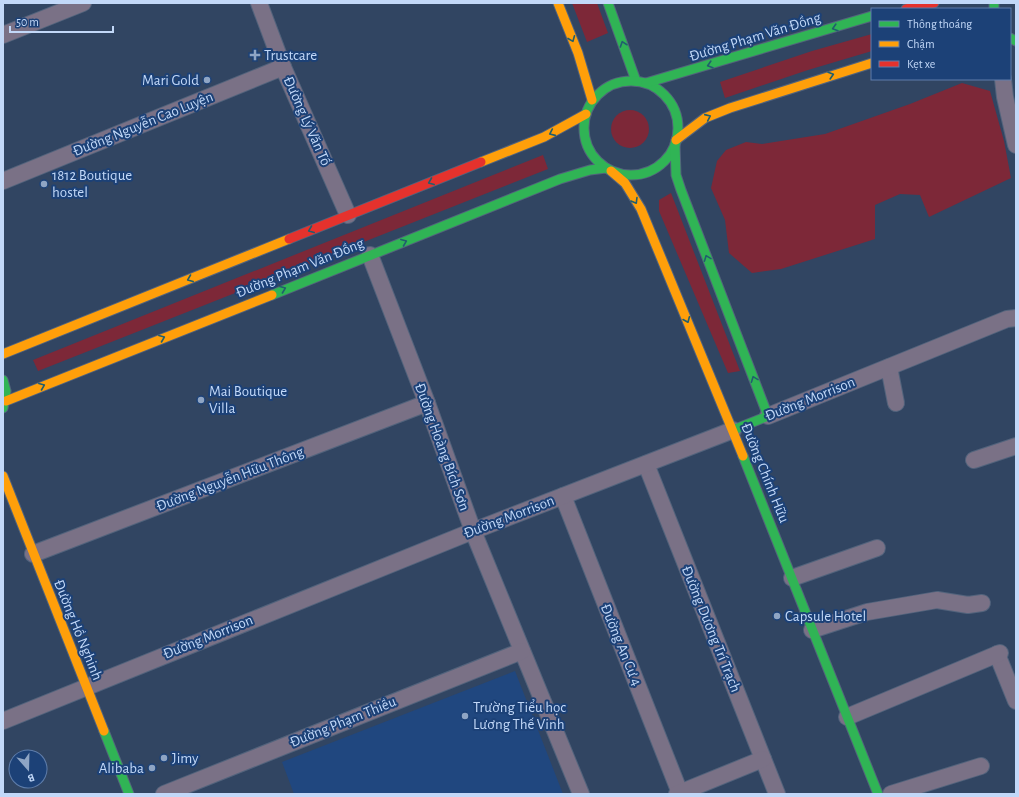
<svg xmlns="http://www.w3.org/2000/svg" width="1019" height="797" viewBox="0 0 1019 797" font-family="'Alegreya Sans',sans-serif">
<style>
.built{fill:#20477f}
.green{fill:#7d2838}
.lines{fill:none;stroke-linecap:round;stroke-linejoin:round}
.street-casing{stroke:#52637c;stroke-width:18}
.fast-casing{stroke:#52637c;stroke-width:11}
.slow-casing{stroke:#52637c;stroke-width:11}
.jam-casing{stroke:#52637c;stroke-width:11}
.street{stroke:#7a7186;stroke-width:16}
.fast{stroke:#30b455;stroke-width:9}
.slow{stroke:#ff9f0a;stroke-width:9}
.jam{stroke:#e5322d;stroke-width:9}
.oneway{stroke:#215e6e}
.poi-dot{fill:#8fa5c4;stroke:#1c4177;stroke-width:1.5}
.labels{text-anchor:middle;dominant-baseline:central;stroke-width:4;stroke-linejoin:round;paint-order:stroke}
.street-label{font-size:15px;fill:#c2d8f8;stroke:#1c4177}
.poi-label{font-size:15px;fill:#c2d8f8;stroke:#1c4177;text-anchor:start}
</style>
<rect width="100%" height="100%" fill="#314562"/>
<polygon class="built" points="515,671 563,794 294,794 282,762"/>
<g class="green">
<polygon points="572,3 597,3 608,33 587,42"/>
<polygon points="872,34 872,51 808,70 725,98 720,82 812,51"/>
<polygon points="962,83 990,91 1004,141 1011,178 929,217 920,195 900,194 875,205 875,239 781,269 752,273 729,253 725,220 711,188 717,161 726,150 746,142 762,144 825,134 910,104"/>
<circle cx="630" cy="129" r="19"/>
<polygon points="543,155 548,169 38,371 33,360"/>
<polygon points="671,193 740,371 728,373 659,211 659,200"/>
</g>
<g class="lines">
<defs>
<g id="street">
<polyline points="259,3 283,67 348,215"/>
<polyline points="3,35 83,3"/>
<polyline points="1003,79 1005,97 1016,145"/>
<polyline points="3,181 283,67"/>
<polyline points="370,255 427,403 473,531 581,794"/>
<polyline points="889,367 896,403"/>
<polyline points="768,416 1007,319 1016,318"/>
<polyline points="974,460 1016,446"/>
<polyline points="646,464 777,794"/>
<polyline points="563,496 680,793"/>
<polyline points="33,554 427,403"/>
<polyline points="792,578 877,548"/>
<polyline points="812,630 867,612 937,600 968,605 982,603"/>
<polyline points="997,654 1016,701"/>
<polyline points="847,717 1000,653"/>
<polyline points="3,721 473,531 733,430"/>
<polyline points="164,794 522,651"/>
<polyline points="677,794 763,759"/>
<polyline points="891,794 981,766"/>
</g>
<g id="fast">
<polyline points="608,3 636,81"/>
<polyline points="994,3 994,9"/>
<polyline points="1010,38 1016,41"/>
<circle cx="631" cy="128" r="47"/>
<polyline points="646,83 872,16"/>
<polyline points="675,144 676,175 681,190 768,416 733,430"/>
<polyline points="272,295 560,179 590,170 606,168"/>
<polyline points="3,380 6,391 3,408"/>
<polyline points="743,456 878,794"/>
<polyline points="104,731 129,794"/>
</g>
<g id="slow">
<polyline points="558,3 578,53 592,100"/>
<polyline points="676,140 705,118 730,108 872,63"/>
<polyline points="481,162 544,137 586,114"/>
<polyline points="611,171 625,183 641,209 743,456"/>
<polyline points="3,354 289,239"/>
<polyline points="6,401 272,295"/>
<polyline points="3,476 104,731"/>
</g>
<g id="jam">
<polyline points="906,9 934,3"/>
<polyline points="289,239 481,162"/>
</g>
</defs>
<use href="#street" class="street-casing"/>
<use href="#fast" class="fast-casing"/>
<use href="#slow" class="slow-casing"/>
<use href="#jam" class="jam-casing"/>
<use href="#street" class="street"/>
<use href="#fast" class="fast"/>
<use href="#slow" class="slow"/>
<use href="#jam" class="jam"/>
</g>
<defs><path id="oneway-chevron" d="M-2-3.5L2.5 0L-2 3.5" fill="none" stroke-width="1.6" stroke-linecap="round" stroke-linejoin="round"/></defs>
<g class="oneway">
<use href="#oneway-chevron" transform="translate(835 28) rotate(163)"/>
<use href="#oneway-chevron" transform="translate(572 39) rotate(68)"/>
<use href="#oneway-chevron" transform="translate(623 44) rotate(-109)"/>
<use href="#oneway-chevron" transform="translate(710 65) rotate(163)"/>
<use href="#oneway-chevron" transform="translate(831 75) rotate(-17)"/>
<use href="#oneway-chevron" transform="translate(708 117) rotate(-24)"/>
<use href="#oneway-chevron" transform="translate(552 133) rotate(156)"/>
<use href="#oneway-chevron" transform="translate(431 182) rotate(158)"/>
<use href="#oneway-chevron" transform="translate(635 201) rotate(59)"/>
<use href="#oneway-chevron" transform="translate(311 230) rotate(158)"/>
<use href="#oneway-chevron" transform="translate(404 242) rotate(-22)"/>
<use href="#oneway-chevron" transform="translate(707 258) rotate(-111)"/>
<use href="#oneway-chevron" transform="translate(190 279) rotate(158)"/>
<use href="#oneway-chevron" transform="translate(283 289) rotate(-21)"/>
<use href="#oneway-chevron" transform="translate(687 320) rotate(67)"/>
<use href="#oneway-chevron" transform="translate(162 338) rotate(-22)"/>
<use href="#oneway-chevron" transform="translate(754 379) rotate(-111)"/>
<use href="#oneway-chevron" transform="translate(42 386) rotate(-22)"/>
</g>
<g class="poi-dot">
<path d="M253 49h4v4h4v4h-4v4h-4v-4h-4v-4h4z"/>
<circle cx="207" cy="80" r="4"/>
<circle cx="44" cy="184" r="4"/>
<circle cx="201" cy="400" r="4"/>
<circle cx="777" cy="616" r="4"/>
<circle cx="465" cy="716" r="4"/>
<circle cx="164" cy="758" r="4"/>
<circle cx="152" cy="768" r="4"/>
</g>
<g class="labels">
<g class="street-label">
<text transform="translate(755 37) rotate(-17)">Đường Phạm Văn Đồng</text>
<text transform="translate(307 121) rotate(66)">Đường Lý Văn Tố</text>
<text transform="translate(143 124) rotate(-22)">Đường Nguyễn Cao Luyện</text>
<text transform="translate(300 268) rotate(-22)">Đường Phạm Văn Đồng</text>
<text transform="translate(810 399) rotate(-22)">Đường Morrison</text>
<text transform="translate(442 447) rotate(70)">Đường Hoàng Bích Sơn</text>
<text transform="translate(765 473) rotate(68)">Đường Chính Hữu</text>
<text transform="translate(230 479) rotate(-21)">Đường Nguyễn Hữu Thông</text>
<text transform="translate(509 517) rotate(-21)">Đường Morrison</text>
<text transform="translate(711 629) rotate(68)">Đường Dương Trí Trạch</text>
<text transform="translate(78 630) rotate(68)">Đường Hồ Nghinh</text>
<text transform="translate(208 637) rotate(-22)">Đường Morrison</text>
<text transform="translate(621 645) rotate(68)">Đường An Cư 4</text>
<text transform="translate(343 722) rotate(-22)">Đường Phạm Thiều</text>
</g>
<g class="poi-label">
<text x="264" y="55">Trustcare</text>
<text x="199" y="80" text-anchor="end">Mari Gold</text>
<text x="52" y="175">1812 Boutique<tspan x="52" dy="17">hostel</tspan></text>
<text x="209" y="391">Mai Boutique<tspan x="209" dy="17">Villa</tspan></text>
<text x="785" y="616">Capsule Hotel</text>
<text x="473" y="707">Trường Tiểu học<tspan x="473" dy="17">Lương Thế Vinh</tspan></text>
<text x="172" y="758">Jimy</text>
<text x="144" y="768" text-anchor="end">Alibaba</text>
</g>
</g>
<rect width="1019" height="797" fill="none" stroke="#c2d8f8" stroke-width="8"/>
<rect x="871" y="8" width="140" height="72" fill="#1c4177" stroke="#5e7dab"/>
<rect x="879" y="21" width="20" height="6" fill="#30b455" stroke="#5e7dab"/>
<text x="907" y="28" font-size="12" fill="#c2d8f8">Thông thoáng</text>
<rect x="879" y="41" width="20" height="6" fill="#ff9f0a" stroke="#5e7dab"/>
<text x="907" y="48" font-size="12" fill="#c2d8f8">Chậm</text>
<rect x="879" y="61" width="20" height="6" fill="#e5322d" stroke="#5e7dab"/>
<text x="907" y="68" font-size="12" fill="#c2d8f8">Kẹt xe</text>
<g transform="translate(28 769) rotate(160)"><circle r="19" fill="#1c4177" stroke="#5e7dab"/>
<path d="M0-3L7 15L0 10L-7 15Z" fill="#8fa5c4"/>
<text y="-6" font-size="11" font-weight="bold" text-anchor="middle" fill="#c2d8f8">B</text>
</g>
<path d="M10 26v6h103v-6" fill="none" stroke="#c2d8f8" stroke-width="2"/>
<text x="16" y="26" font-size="12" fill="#c2d8f8" stroke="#1c4177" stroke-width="3" paint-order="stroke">50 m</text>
</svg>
